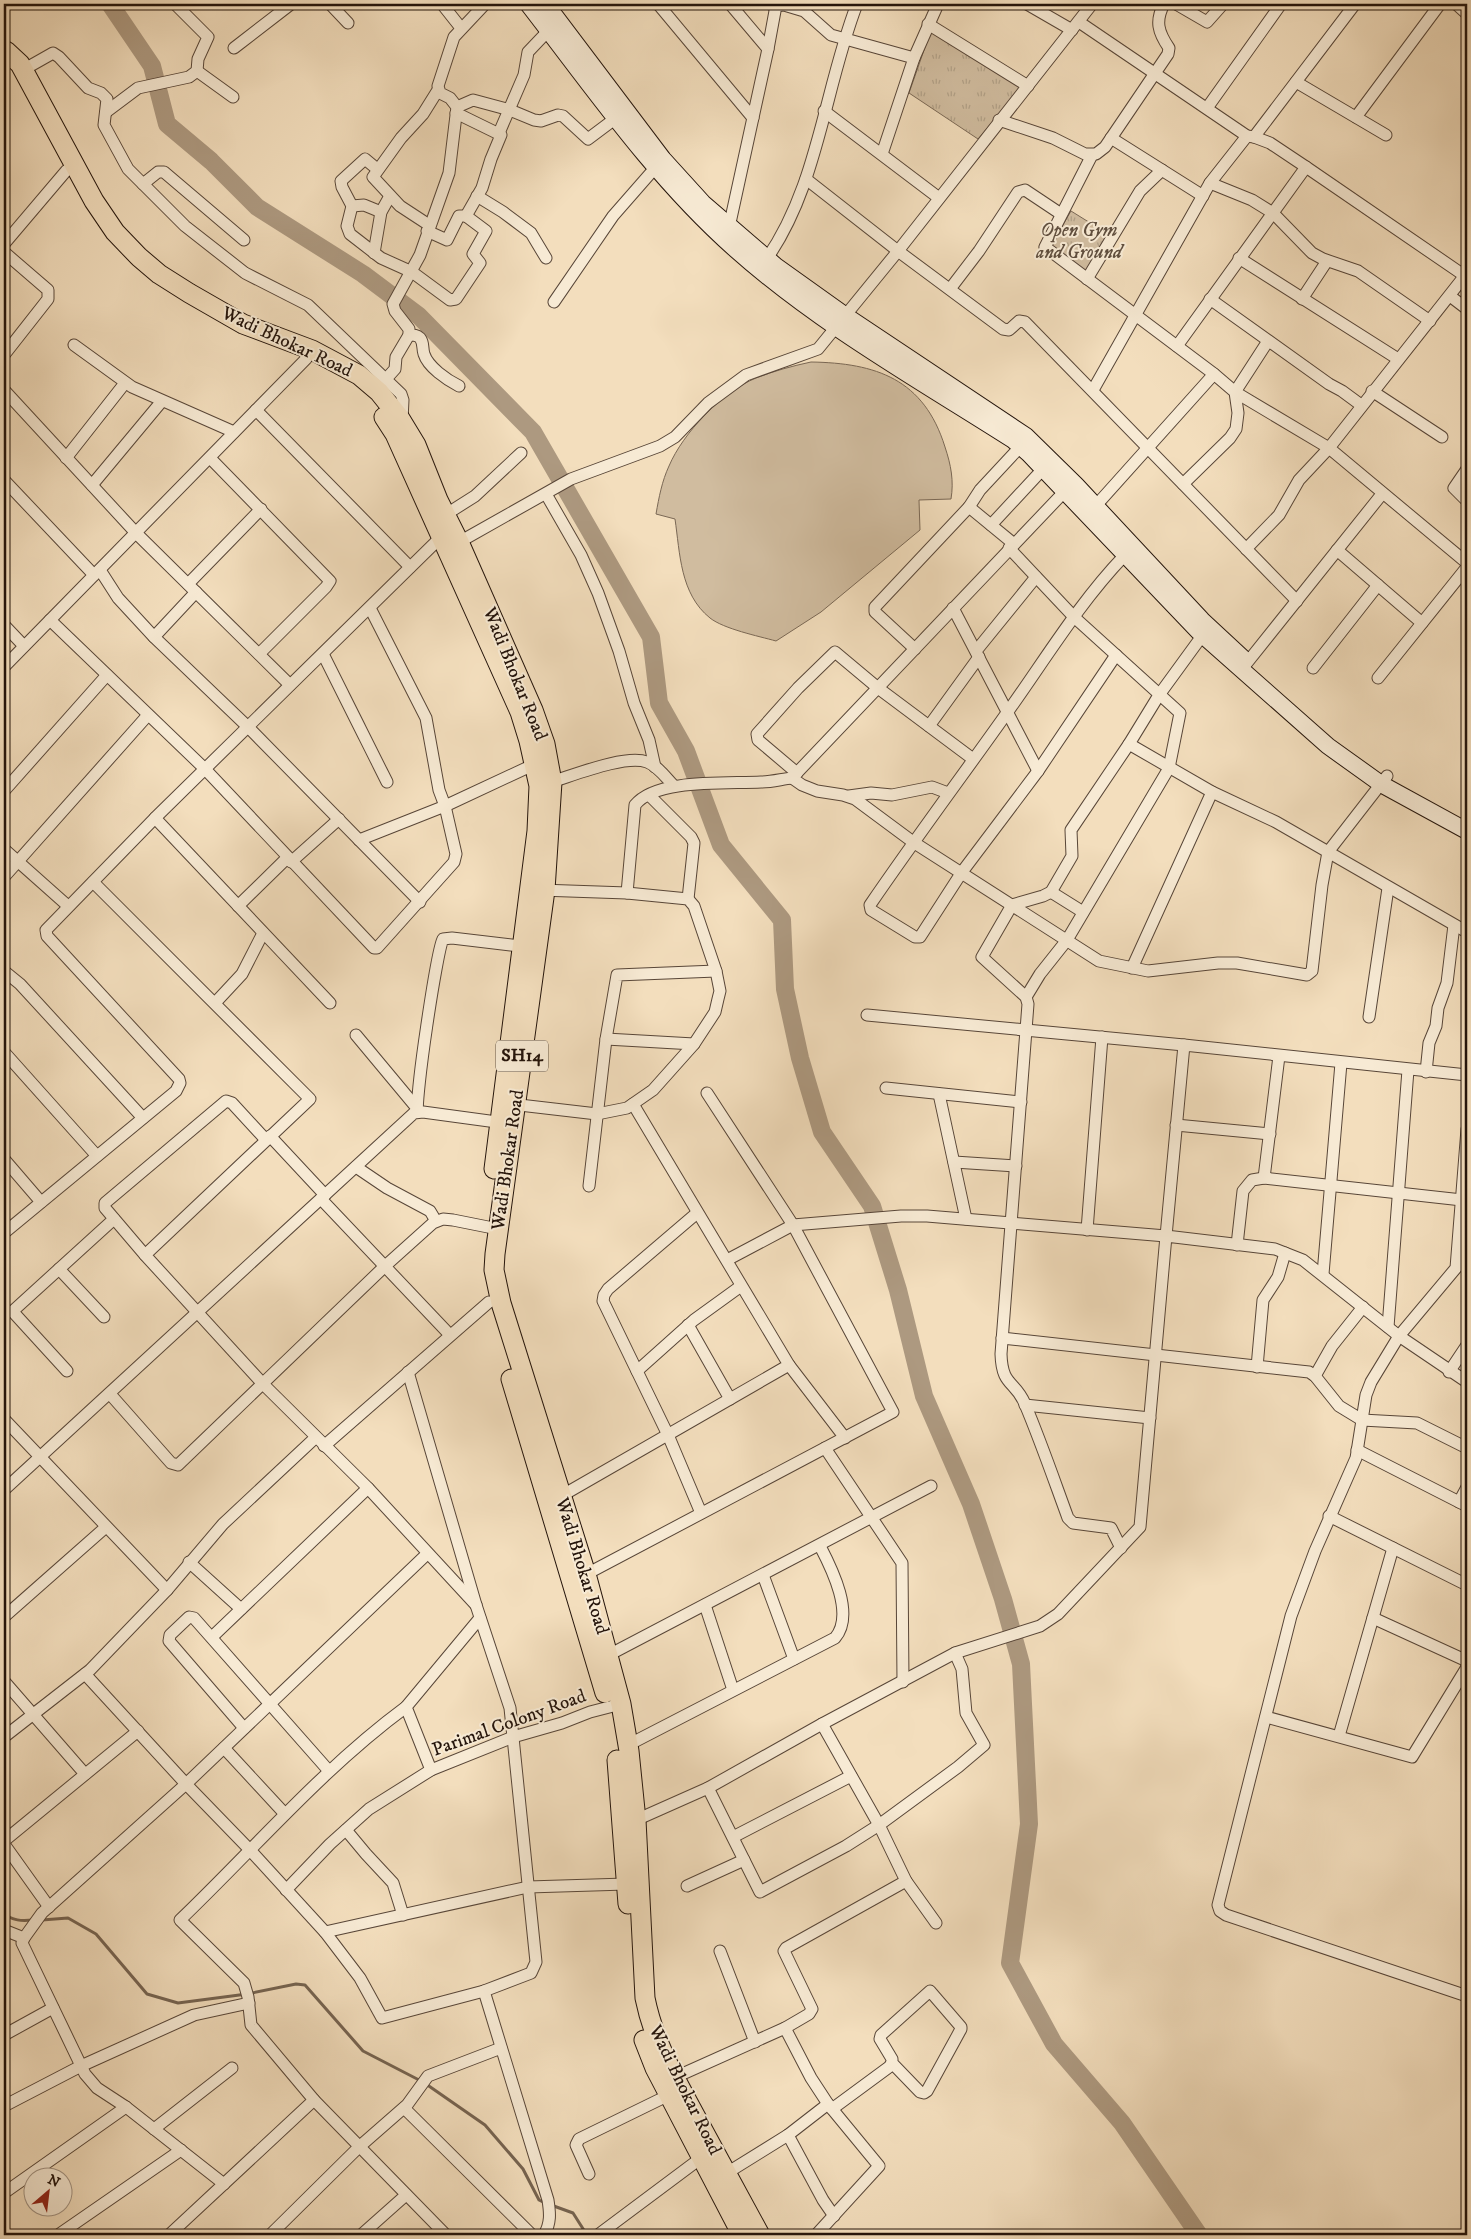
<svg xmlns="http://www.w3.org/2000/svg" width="1471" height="2239" viewBox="0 0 1471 2239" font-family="'IM FELL DW Pica',serif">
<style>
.grass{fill:url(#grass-tufts);stroke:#7a6855}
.garden{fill:#d0bc9f;stroke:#7a6855}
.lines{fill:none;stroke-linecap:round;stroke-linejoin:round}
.stream{stroke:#766451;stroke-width:3}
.river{stroke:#ad9980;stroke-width:18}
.street-casing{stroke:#584638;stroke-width:13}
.secondary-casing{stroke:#24140b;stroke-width:18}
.primary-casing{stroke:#24140b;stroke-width:21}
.street{stroke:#f7ead4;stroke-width:11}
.secondary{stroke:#f7ead4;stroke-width:16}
.primary{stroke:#f3debd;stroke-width:19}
.labels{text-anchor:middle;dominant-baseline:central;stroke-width:4;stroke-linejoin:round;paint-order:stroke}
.shield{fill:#f7ead4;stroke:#635447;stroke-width:1}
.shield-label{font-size:18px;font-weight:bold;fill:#24140b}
.park-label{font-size:19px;font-style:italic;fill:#604f3f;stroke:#f7ead4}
.street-label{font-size:19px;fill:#24140b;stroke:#f7ead4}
</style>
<defs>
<pattern id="grass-tufts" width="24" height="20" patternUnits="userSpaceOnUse" patternTransform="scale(1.25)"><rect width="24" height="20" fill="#d0bc9f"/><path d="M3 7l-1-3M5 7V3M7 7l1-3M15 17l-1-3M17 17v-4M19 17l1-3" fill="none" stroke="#b2a188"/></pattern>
</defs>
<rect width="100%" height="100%" fill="#f3debd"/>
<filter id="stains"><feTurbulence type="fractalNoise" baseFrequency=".004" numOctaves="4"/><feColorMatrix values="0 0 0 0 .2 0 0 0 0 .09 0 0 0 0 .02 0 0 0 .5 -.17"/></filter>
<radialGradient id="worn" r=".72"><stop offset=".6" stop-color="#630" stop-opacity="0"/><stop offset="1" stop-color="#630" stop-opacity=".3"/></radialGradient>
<g class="grass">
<polygon points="931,30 1022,86 978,139 909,93"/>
<polygon points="1071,211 1108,234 1087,273 1050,247"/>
</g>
<path class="garden" d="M811,362C876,363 924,379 945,447C951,465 954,481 951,499L919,500L920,530L821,612L776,641C758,636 724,629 710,618C680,594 680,553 675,519L656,514C659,497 662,481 669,466C683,433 722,392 756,378C774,371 792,366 811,362Z"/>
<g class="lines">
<g class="stream">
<path d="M4,1913C12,1921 22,1921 33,1920"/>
<polyline points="42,1920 68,1918 96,1934 147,1994 178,2003 247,1994 296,1984 305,1985 363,2051 421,2081"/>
<polyline points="426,2084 485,2125 523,2169 539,2200 545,2203"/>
<polyline points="551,2205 573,2213 587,2235"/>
</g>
<polyline class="river" points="110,4 152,66 167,124 211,161 257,207 363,274 419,316 533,432 651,637 659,703 686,751 721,845 782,920 785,989 800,1058 822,1132 872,1206 898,1290 924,1396 971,1504 1003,1599 1021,1664 1029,1824 1010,1963 1054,2044 1122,2123 1199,2235"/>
<defs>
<g id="street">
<polyline points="330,4 348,23"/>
<polyline points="442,4 461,28"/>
<polyline points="658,4 753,118"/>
<polyline points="730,4 768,49"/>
<polyline points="1027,4 1072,30"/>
<polyline points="1176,4 1207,22 1223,4"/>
<polyline points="1456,4 1467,14"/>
<polyline points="775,6 784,5 804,11 831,35 914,58"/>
<polyline points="1079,22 1247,136 1254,137 1355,4"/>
<polyline points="928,24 1028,86"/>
<polyline points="234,48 291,4"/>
<polyline points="23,70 53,53 59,57 88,88 101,93 107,99 104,125 128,169 185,226 245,273 308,305 401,394 403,400 402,420"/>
<polyline points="197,71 233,97"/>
<polyline points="1296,82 1386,135"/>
<polyline points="457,107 473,100 510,110 534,120 541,121 558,115 563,116 588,139 616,118"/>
<polyline points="1207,108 1281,4"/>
<polyline points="824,111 939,198"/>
<polyline points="106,112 138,88 189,77 197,71 198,59 208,37 175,4"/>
<polyline points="1356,117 1440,4"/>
<path d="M999,120L1053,138L1085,154H1096L1105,147L1168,54L1169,48C1158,32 1155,21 1164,4"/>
<polyline points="499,133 524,75 528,52 548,31"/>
<polyline points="1254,137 1270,143 1306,167 1465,276"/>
<polyline points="1111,138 1203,196"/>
<polyline points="882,154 914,58 938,4"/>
<polyline points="1092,155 1045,247 1214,374 1235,392 1238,413 1236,429 1230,438 1183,484"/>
<polyline points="377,169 365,159 341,181 342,187 352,206 347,226 350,234 381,258 412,272 450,300 456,299 480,263 473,254 486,231 466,216 482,188 491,159 501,135 456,113"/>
<polyline points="806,179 898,251 1003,329 1009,330 1019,321 1025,322 1297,601"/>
<polyline points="1210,183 1252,200 1273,213 1312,253 1323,259 1358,271 1430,321"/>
<polyline points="143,184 158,172 164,172 244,240"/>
<polyline points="477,196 503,212 531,233 546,258"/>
<polyline points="352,206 364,205 381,212"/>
<polyline points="429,225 400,206 373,177 401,138 423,114 438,90"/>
<polyline points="427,231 447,240 459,216 466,216"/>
<polyline points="728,232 768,49 775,11 774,4"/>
<polyline points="4,244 66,171 74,165"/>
<polyline points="4,252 48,290 48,299 4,355"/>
<polyline points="374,253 381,212 390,196"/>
<polyline points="1239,258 1398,359"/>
<path d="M763,264C818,190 824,89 857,4"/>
<polyline points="1467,273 1329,448 1467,563"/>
<polyline points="1087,279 1140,191 1162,170"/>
<polyline points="950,289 979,251 1018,192 1025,190 1061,214"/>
<polyline points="1450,296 1467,309"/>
<polyline points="1210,299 1329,384 1342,391 1361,405"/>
<polyline points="1302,299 1327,261"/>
<polyline points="554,302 613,216 655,168"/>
<path d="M409,335C414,335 417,335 420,338C424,343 422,348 424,354C428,367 447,380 459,386"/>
<polyline points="74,345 132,387 234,432"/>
<polyline points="1177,346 1306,167"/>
<polyline points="386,379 395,369 396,357 409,335 409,329 395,311 393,304 420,255 449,173 457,107 450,98 440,93 438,86 454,37 485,4"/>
<polyline points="4,390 136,533 290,685"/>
<polyline points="1093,390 1210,183 1247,136"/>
<polyline points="1372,391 1442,437"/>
<polyline points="256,410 410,567"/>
<polyline points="66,458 125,383"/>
<polyline points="210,458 330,581 326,587 259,654"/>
<polyline points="1467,469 1454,488 1467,501"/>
<polyline points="4,480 94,575"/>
<polyline points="92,485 162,401"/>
<polyline points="546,494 581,555 598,593 619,651 634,703 649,740 655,767"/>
<polyline points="969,507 1014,544"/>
<polyline points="1092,510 1214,374"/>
<polyline points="445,515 475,496 521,453"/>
<polyline points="991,525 1043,469"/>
<polyline points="454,545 571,479 660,446 675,437 708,403 746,375 818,349 898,251 1092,4"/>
<polyline points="1009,548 1074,617 1180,713 1169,768 1067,940 1040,974 1026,997"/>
<polyline points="1246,549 1279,515 1299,480 1329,448 1235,392 1268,341"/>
<polyline points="1337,550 1422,623"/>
<polyline points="100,570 118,598 154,637 248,727 420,902"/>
<polyline points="188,584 261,509"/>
<polyline points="953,608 1038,771"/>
<polyline points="50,620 205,769 374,948 377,948 454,862 456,854 445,806 439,790 426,718 370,608"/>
<polyline points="4,625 24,646"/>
<polyline points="154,637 196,592"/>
<polyline points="915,649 875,612 875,607 969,507 980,490 1020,447"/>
<polyline points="976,651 1036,577"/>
<polyline points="323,654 387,782"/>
<path d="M1116,655L1038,771L962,872L920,937H915L871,910L870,905C915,839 963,775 1009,710C1046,658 1080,602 1124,556"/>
<polyline points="4,667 306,359 312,350"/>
<polyline points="1313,668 1378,585"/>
<polyline points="1242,669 1382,494"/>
<polyline points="1378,678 1467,567"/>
<polyline points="929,726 979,657"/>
<polyline points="1129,744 1212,792 1276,822 1467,932"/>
<polyline points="797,773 758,740 757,734 798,688 835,652 878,688 973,759"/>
<polyline points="792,778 802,785 817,791 843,795 855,799 913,842 1099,961 1148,971 1218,963 1237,963 1307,975 1312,971 1322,885 1328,852 1387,776"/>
<path d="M548,783C572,776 625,754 647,762C658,766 666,778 674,786"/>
<polyline points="4,791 107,675"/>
<polyline points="649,795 691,837 694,843 688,899"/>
<polyline points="849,796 871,793 892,795 932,787 948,793"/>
<polyline points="155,818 330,1003"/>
<polyline points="359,840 445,806 535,764"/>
<polyline points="4,849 68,906"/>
<polyline points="291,862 339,819"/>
<polyline points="4,877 148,715"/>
<polyline points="93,882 310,1099 145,1255 263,1384 368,1488 476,1605"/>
<polyline points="1051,892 1083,912"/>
<path d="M627,893L635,805C656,778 729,784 761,782C772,782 782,779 792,778L1065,491"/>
<polyline points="238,906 287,858"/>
<polyline points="1132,968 1212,792"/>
<polyline points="4,971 20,984 143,1118"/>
<polyline points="215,1003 242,974 263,933"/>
<polyline points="867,1015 1184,1045"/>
<polyline points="1369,1017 1388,888"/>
<polyline points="356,1035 416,1107"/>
<polyline points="606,1039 694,1044"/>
<polyline points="4,1052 97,1156"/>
<polyline points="1426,1072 1429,1043 1436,1026 1438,1008 1447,983 1454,925"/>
<polyline points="886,1088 1021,1102"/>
<polyline points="939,1094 966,1219"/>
<polyline points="511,1104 597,1114 627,1108 653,1090 694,1044 715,1012 718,999 720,991 716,971 694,906 688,899 627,893 540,890"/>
<path d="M418,1112C414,1102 437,950 443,939L452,938L528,947"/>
<polyline points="1176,1125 1270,1134"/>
<polyline points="1467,1129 1456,1268 1399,1336 1371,1382 1366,1395 1356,1458 1315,1551 1291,1616 1218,1905 1220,1911 1226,1915 1467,1996"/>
<polyline points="270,1136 325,1195"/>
<polyline points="4,1159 41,1202"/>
<polyline points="954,1162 1016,1166"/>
<polyline points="356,1167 387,1188 430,1211 436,1221"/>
<polyline points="1264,1178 1279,1056"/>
<polyline points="589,1186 606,1039 617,975 716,971"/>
<polyline points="321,1199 450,1335"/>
<polyline points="697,1213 608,1289 604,1295 603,1301 668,1435 701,1513"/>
<polyline points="1087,1230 1102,1037"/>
<polyline points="4,1233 176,1091 180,1083 179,1079 47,936 46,930 155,818 441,537"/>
<polyline points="1237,1245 1243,1191 1252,1180 1264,1178 1462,1200"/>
<polyline points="145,1255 105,1208 105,1203 226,1101 232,1103 266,1140"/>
<polyline points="727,1260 793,1225 901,1216 927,1216 1166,1236 1184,1045 1467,1075"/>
<polyline points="59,1269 104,1317"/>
<polyline points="1323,1274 1341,1063"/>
<polyline points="688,1325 730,1399"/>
<polyline points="1388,1327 1408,1070"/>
<polyline points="1002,1338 1309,1372 1315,1376 1339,1406 1362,1420 1417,1423 1467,1448"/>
<polyline points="789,1365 845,1438"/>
<polyline points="1257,1367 1263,1300 1278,1277 1285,1253"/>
<polyline points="67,1371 14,1313 14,1310 114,1219"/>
<polyline points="637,1371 694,1320 741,1286"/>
<path d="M408,1372L476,1605L510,1708L536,1962L531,1973L484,1991L548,2200C550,2213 551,2223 544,2235"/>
<polyline points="1449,1372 1467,1345"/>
<polyline points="1315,1376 1332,1346 1363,1307"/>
<polyline points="110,1394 171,1463 178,1465 384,1267 433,1223 443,1219 453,1220 498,1229"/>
<polyline points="1025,1405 1150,1418"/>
<polyline points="4,1419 167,1590"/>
<polyline points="324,1446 489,1302"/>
<polyline points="825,1448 902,1563 903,1682"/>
<polyline points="1357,1450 1467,1506"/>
<polyline points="4,1490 414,1113 423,1112 504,1123"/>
<polyline points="556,1499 789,1365 633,1104"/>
<polyline points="1459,1502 1467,1487"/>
<polyline points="1329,1516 1467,1585"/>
<path d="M1121,1548L1111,1528L1073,1523L1068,1518C1054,1480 1041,1442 1025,1404C1015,1380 1002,1387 1001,1354L1028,1004L1026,997L982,957L1012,905L1043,896L1051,892L1072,856L1071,830L1129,744L1159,695L1202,636"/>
<polyline points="427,1554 186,1784 250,1850 325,1932 528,1887 626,1884"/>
<polyline points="189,1562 241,1609"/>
<polyline points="763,1575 794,1659"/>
<polyline points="581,1577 893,1412 793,1225 707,1093"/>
<polyline points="705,1605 733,1690"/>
<polyline points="4,1617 106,1527"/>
<polyline points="1373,1618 1467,1661"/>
<polyline points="212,1637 368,1488"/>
<polyline points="603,1658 931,1486"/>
<polyline points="85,1674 186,1784 42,1913 24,1938 22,1943 85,2074 97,2088 126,2107 224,2184"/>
<polyline points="4,1681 85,1774"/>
<path d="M406,1707C322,1769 255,1848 180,1920L244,1983L248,1997L251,2025L314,2100L446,2235"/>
<polyline points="1266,1717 1412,1757 1467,1667"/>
<polyline points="822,1724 879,1825 906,1881 936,1923"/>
<polyline points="244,1728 169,1641 170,1635 189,1617 194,1618 329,1771"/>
<polyline points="1339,1736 1393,1548"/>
<polyline points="4,1737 90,1670 167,1590 223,1524 315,1438"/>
<path d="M628,1745L835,1638C855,1615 832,1569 820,1546"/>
<polyline points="224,1748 285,1814"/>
<polyline points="431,1770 406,1707 480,1618"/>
<polyline points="708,1788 760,1892 846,1846 879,1825 958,1767 984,1745 966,1713 962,1669 955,1653"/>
<polyline points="636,1820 708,1788 822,1724 955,1653 1040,1626 1058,1614 1140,1527 1166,1236 1275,1249 1303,1260 1399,1336 1467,1382"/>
<polyline points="346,1830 366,1854 393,1883 403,1915"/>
<polyline points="733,1837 851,1776"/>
<polyline points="4,1841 138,1731"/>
<polyline points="4,1844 49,1907"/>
<polyline points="687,1886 744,1860"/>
<polyline points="286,1890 330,1844 369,1809 431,1770 513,1737 562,1723 590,1712 621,1704"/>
<polyline points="4,1930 24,1938"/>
<polyline points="325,1932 360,1978 382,2018 484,1991"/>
<polyline points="720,1951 755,2042"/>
<polygon points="930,1991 961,2027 961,2029 927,2091 924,2093 920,2092 892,2063 892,2059 880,2039 881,2035"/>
<polyline points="785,2028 809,2014 812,2009 784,1951 786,1948 906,1881"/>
<polyline points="4,2035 53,2008"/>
<polyline points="669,2080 785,2028 811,2078 828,2104"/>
<polyline points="4,2106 81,2066 194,2015 249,2003"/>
<polyline points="404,2108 532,2235"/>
<polyline points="832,2109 889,2067 892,2063"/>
<polyline points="154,2129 232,2068"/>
<polyline points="788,2135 823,2200 834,2216"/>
<polyline points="589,2174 576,2145 579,2139 669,2095"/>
<polyline points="722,2176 788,2135 828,2104 879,2166 816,2235"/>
<polyline points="4,2193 126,2107"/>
<polyline points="58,2235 181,2150"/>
<polyline points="169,2235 314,2100"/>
<polyline points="270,2235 359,2147 407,2105 428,2076 501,2048"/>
<polyline points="361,2235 406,2195"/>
<polyline points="598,2235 701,2158"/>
</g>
<g id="secondary">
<path d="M528,4C593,88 655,178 735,249C819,324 919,380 1013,440L1029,454L1198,631L1328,746L1381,784L1467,831"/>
<polyline points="546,4 663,159 703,203 776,266 846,316 1026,436 1076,485 1202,620 1244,659"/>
</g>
<g id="primary">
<path d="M6,51L20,64L94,201L115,232L139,257L159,274L189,293L243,324L312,350L359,375L379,392L399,417L416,445L438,500L459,542L533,710L545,744L552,782L545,890L495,1254L494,1270L501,1303L586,1574L621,1704L629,1751L636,1820L645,1998C654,2043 676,2080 698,2121C719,2159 739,2197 760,2235"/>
<polyline points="384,417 395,434 520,712 529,741 539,786 537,831 494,1169"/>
<polyline points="511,1379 605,1693"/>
<polyline points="617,1760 628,1904"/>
<polyline points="644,2040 655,2068 742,2235"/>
</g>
</defs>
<use href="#street" class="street-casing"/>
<use href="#secondary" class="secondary-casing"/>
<use href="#primary" class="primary-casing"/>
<use href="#street" class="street"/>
<use href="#secondary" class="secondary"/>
<use href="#primary" class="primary"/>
</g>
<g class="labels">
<rect class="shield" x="496" y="1040.5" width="52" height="31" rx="4"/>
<g class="shield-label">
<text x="522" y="1056">SH14</text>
</g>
<g class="park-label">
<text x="1079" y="230">Open Gym<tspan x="1079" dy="22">and Ground</tspan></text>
</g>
<g class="street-label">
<text transform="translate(287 342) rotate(25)">Wadi Bhokar Road</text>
<text transform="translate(515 674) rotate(68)">Wadi Bhokar Road</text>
<text transform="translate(508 1160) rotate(-82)">Wadi Bhokar Road</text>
<text transform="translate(582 1566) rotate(73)">Wadi Bhokar Road</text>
<text transform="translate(509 1723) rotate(-20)">Parimal Colony Road</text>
<text transform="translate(685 2090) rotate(64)">Wadi Bhokar Road</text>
</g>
</g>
<rect width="1471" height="2239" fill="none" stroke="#f3debd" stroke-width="20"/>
<rect x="5" y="5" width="1461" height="2229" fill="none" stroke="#24140b" stroke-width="2.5"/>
<rect x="10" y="10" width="1451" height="2219" fill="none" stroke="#24140b"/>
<g transform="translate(48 2192) rotate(28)"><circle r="24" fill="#f7ead4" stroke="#a39484"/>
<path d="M0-4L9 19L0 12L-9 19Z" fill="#8f2418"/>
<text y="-8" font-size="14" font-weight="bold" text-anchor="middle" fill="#24140b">N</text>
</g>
<rect width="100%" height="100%" filter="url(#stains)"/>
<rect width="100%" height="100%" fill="url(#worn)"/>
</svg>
